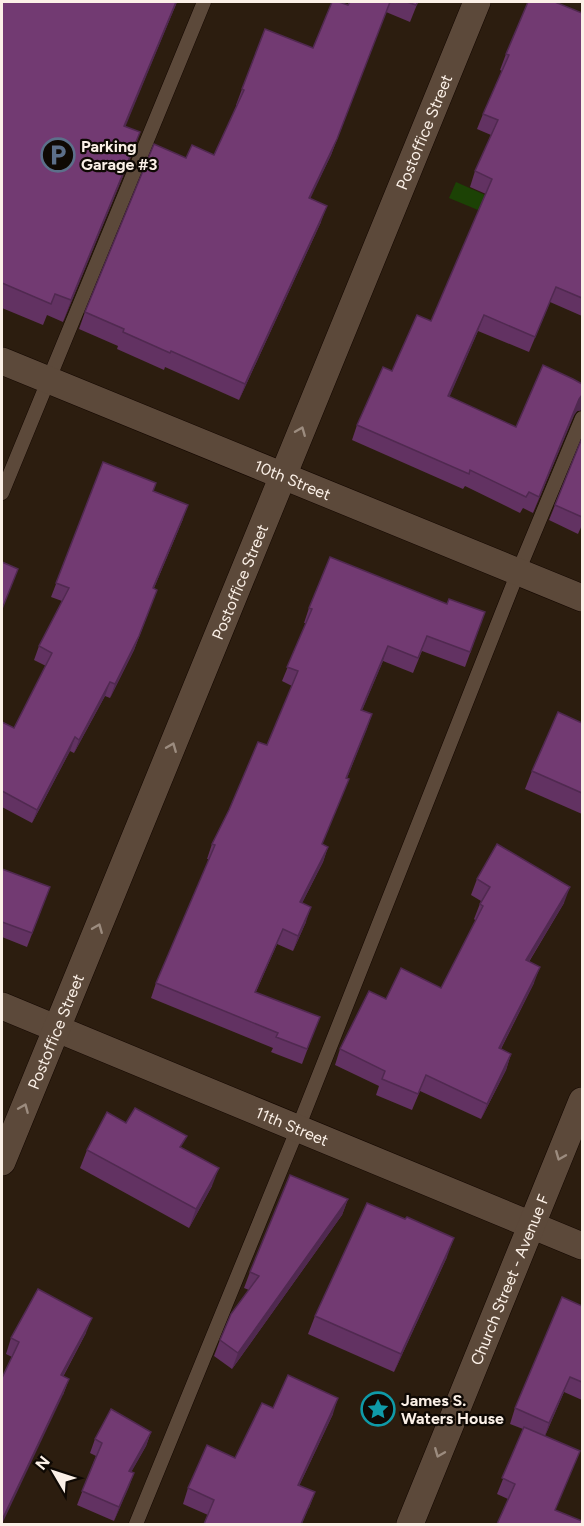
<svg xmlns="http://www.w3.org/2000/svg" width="584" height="1526" viewBox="0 0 584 1526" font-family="Figtree,sans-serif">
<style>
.green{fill:#1c4205}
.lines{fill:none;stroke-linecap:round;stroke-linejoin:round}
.lane-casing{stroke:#140700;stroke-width:15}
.street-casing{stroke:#140700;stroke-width:28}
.lane{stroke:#5c493a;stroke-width:14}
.street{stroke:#5c493a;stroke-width:27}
.wall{fill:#623262}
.shaded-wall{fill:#502950}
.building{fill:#723a72;stroke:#502950;stroke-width:1.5}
.oneway{stroke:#9c8c7f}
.labels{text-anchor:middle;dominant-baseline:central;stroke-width:4.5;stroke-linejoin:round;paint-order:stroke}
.street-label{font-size:16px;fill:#fbf0e7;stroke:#0f0904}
.poi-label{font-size:16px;font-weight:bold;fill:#fbf0e7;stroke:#0f0904;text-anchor:start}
</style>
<rect width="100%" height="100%" fill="#2c1d0f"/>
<polygon class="green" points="456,182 582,238 582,253 449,198"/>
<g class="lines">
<defs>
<g id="lane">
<polyline points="2,493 204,2"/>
<polyline points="136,1524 298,1128 518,572 582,418"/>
</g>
<g id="street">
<path id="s1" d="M2,361L582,598"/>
<path id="s2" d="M2,1006L582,1246"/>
<path id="s3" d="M2,1162L477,2"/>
<path id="s4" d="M410,1524L582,1101"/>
</g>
</defs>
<use href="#lane" class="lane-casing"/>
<use href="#street" class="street-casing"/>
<use href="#lane" class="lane"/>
<use href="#street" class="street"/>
</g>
<g class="wall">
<polygon points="2,2 177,2 125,126 132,154 63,322 47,315 43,325 2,308"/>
<polygon points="350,2 418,2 410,22 386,12 331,155 310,198 321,222 239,400 165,367 164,370 117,349 118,346 79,329 85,312 186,158 214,155 237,105 236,105 242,89 313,48 348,5"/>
<polygon points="582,13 582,316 550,302 529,352 478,331 449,397 516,427 582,384 582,410 577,411 574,415 533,513 523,508 520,513 465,486 463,489 352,440 357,425 392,371 431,321 486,194 470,187 475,171 491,135 477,129 483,114 502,71 500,70 506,54"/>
<polygon points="582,438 582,525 578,534 549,520"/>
<polygon points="103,462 153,491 183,519 154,588 152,603 134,650 110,698 105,696 74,753 70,751 32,823 2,807 2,722 14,728 46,666 34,660 39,646 62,601 51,597"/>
<polygon points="447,604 485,612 465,667 422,651 413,673 383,661 362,710 372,714 347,778 343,794 322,844 328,847 323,862 302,903 306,922 293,951 277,944 256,992 314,1032 302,1064 271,1052 273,1048 151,998 156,983 209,859 207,859 212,844 267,745 292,686 282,681 306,623 304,623 309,608"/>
<polygon points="582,723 582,814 525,789 532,771"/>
<polygon points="2,869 50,887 27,947 2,937"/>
<polygon points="477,879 564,903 529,962 534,983 501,1049 511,1054 506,1070 481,1119 420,1091 412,1110 376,1095 379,1086 335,1065 340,1049 386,999 441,988 476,921 474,919 481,901 471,895"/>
<polygon points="126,1123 182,1148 212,1186 189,1228 80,1168 87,1150"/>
<polygon points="348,1199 342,1215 232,1369 214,1356 220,1340 249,1290 244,1288 250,1272"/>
<polygon points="447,1257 394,1372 308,1334 315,1316"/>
<polygon points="582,1306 582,1400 564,1392 545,1436 574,1466 508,1499 497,1494 523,1429 510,1424 515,1408"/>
<polygon points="86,1333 63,1377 69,1379 63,1395 12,1357 6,1354 11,1338"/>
<polygon points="273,1408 333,1414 299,1486 315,1492 309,1508 208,1515 183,1504 188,1488 235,1458"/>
<polygon points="151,1432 146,1446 131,1472 134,1473 114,1521 77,1505 96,1456 90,1453 95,1439"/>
</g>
<g class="shaded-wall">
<polygon points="176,2 177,2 117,147 124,126"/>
<polygon points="390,2 331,155 303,214 309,198"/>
<polygon points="140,132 132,154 63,322 71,300"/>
<polygon points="327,206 321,222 239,400 245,384"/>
<polygon points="484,315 478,331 443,412 448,396"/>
<polygon points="582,395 582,410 577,411 574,415 533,513 579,399"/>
<polygon points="188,505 183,519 148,602 153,588"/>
<polygon points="157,590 134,650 110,698 115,684"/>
<polygon points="388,646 383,661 356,725 361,710"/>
<polygon points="110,682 105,696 74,753 79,740"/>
<polygon points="372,714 367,729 341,793 346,778"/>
<polygon points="75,737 70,751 32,823 37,810"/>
<polygon points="328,847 323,862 295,917 300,902"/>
<polygon points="570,887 564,903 520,976 526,960"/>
<polygon points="311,907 306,922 293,951 298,936"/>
<polygon points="283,929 277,944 249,1007 255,992"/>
<polygon points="540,967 534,983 493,1064 499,1048"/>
<polygon points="511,1054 506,1070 481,1119 487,1104"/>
<polygon points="219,1168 212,1186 189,1228 196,1209"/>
<polygon points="348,1199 342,1215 232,1369 238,1353"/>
<polygon points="454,1238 447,1257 394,1372 401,1354"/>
<polygon points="92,1318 86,1333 55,1391 61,1375"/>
<polygon points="570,1377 564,1392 544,1438 549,1423"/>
<polygon points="69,1379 63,1395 2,1524 2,1520"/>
<polygon points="338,1398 333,1414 292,1501 298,1485"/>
<polygon points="151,1432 146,1446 124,1485 129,1471"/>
<polygon points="134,1473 129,1487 114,1521 119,1507"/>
<polygon points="315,1492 302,1524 301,1524"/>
</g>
<g class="building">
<polygon points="2,2 176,2 124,126 140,132 71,300 55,294 51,304 2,283"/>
<polygon points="332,2 339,2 348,5 350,2 390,2 337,139 309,198 327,206 245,384 171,351 170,353 123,332 124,329 85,312 154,144 186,158 192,145 214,155 244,90 242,89 265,29 313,48"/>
<polygon points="407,2 418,2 416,5"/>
<polygon points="528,2 555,2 582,13 582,298 556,287 535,337 484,315 448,396 516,427 543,365 573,379 582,384 582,395 579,399 539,497 529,492 526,497 470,470 469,474 357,425 383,367 392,371 417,315 431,321 492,179 475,171 498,120 483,114 509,55 506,54"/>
<polygon points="582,438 582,517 555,505"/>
<polygon points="103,462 156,483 153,491 188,505 153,588 157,590 139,636 115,684 110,682 79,740 75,737 37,810 2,791 2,722 14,728 52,653 39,646 69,588 56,583"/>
<polygon points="330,557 447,604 449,599 485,612 470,652 427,636 418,658 388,646 361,710 372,714 346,778 349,779 322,844 328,847 300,902 311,907 298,936 283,929 255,992 320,1017 307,1049 276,1037 278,1033 156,983 215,845 212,844 229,810 258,742 267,745 298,671 287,667 312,609 309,608"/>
<polygon points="2,562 18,569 2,609"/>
<polygon points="558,712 582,723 582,793 532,771"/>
<polygon points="497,844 570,887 526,960 540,967 499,1048 511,1054 487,1104 426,1075 418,1094 382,1079 385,1071 340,1049 369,991 386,999 401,968 441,988 483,906 480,904 490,887 477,879"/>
<polygon points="2,869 50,887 32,933 2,922"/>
<polygon points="135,1108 187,1136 180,1147 219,1168 196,1209 87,1150 107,1112 126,1123"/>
<polygon points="290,1175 348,1199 238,1353 220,1340 231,1314 259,1276 250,1272"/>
<polygon points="367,1203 405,1219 407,1217 454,1238 401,1354 315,1316"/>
<polygon points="38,1289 92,1318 61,1375 69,1379 2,1520 2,1378 19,1342 11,1338"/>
<polygon points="562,1297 582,1306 582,1382 570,1377 549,1423 515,1408"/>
<polygon points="288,1375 338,1398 298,1485 315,1492 301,1524 204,1524 214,1500 188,1488 207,1445 235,1458 262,1403 273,1408"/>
<polygon points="111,1409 151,1432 129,1471 134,1473 119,1507 82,1491 102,1443 95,1439"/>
<polygon points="524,1427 580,1451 555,1510 582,1521 582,1524 497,1524 515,1484 502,1478"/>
</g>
<defs><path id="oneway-chevron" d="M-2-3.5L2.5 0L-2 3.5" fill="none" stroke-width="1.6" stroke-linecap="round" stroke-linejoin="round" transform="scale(1.5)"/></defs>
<g class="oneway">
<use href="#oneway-chevron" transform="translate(301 431) rotate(-68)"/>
<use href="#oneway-chevron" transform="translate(172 747) rotate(-68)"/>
<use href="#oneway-chevron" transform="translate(98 928) rotate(-68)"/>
<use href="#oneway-chevron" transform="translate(24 1108) rotate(-67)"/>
<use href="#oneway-chevron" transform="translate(560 1156) rotate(112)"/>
<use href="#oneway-chevron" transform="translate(439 1453) rotate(112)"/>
</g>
<defs>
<symbol id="parking-ring" viewBox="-11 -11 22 22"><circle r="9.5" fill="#0f0904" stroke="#5c6f8a" stroke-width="1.5"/><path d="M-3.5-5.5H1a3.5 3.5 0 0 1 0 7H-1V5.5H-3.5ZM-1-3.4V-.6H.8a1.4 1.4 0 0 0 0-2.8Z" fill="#5c6f8a"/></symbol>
<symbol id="sight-ring" viewBox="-11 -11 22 22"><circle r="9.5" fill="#0f0904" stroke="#0f9aa8" stroke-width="1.5"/><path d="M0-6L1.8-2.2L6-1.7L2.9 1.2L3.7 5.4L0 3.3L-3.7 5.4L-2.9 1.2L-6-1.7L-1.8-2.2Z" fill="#0f9aa8"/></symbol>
</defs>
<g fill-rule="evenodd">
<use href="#parking-ring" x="39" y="136" width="38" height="38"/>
<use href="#sight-ring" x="359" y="1390" width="38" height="38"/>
</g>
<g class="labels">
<g class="street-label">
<text stroke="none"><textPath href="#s3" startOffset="1113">Postoffice Street</textPath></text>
<text stroke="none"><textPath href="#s1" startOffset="314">10th Street</textPath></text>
<text stroke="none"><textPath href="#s3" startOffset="627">Postoffice Street</textPath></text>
<text stroke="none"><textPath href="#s3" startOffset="141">Postoffice Street</textPath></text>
<text stroke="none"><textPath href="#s2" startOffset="314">11th Street</textPath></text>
<text stroke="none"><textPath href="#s4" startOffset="264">Church Street - Avenue F</textPath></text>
</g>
<g class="poi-label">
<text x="81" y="146">Parking<tspan x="81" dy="18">Garage #3</tspan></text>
<text x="401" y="1400">James S.<tspan x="401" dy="18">Waters House</tspan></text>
</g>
</g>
<rect width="584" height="1526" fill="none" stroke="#fbf0e7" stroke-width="6"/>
<g transform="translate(54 1472) rotate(309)" stroke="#0f0904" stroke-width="4.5" paint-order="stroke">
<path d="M0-4.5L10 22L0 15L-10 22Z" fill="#fbf0e7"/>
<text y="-9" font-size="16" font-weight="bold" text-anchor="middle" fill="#fbf0e7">N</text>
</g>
</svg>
